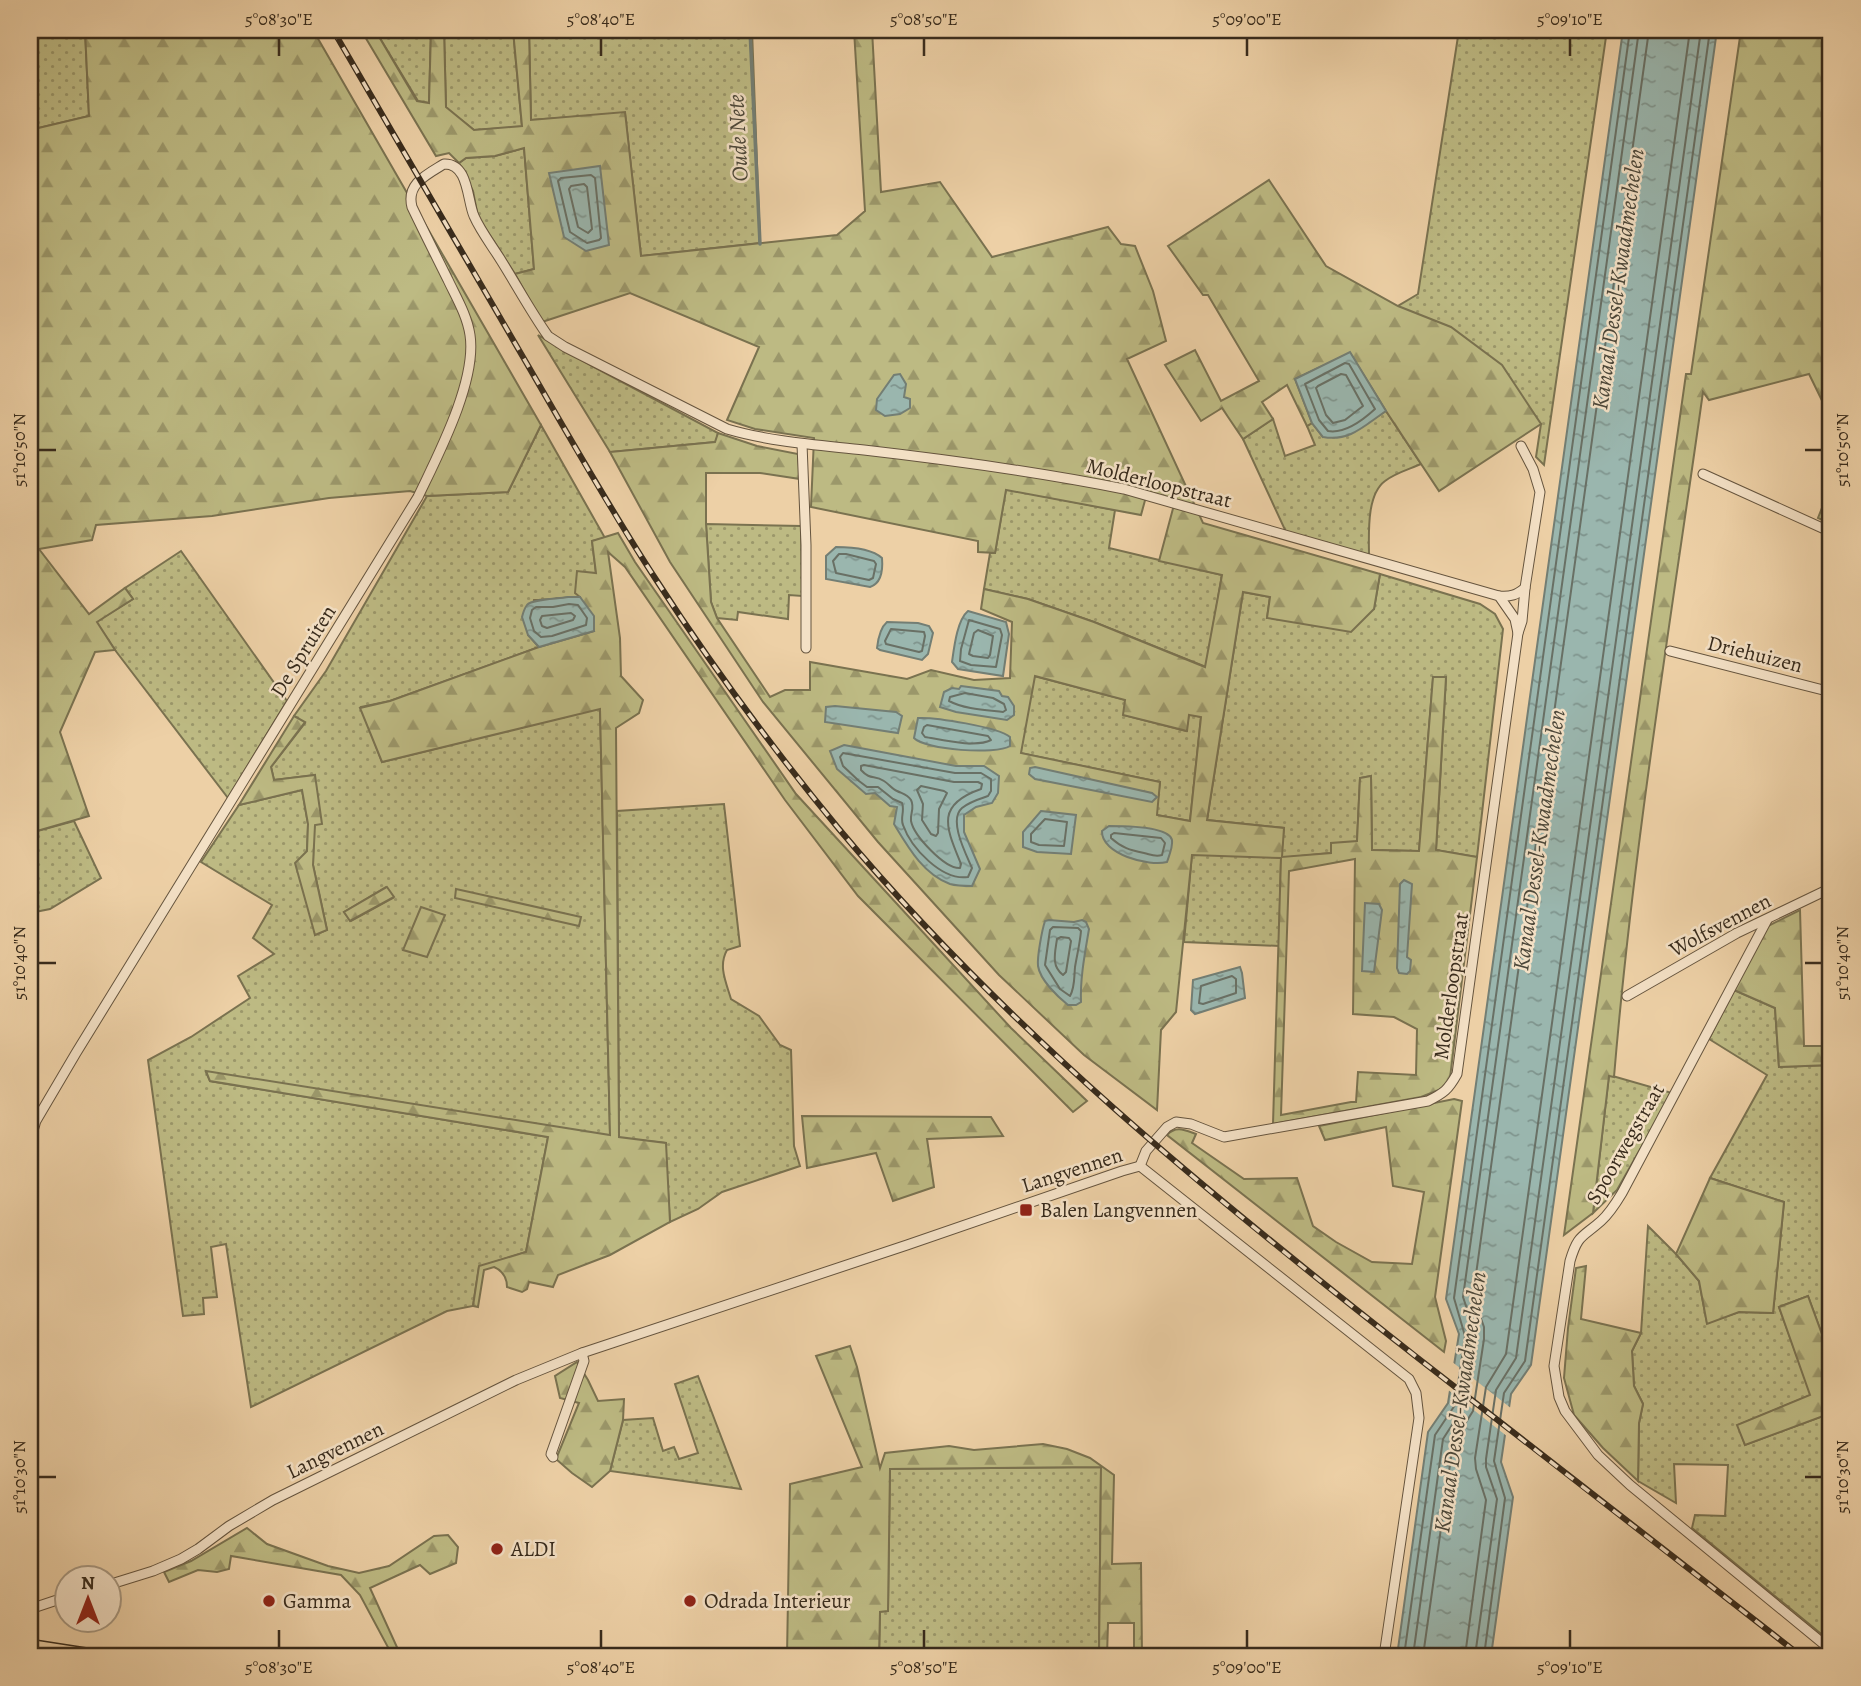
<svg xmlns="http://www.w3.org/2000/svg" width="1861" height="1686" viewBox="0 0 1861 1686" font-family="Alegreya,serif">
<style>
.grass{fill:url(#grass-dots);stroke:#7a7250;stroke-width:2;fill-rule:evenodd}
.forest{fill:url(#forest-firs);stroke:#7a7250;stroke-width:2;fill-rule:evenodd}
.water{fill:url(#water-ripples);stroke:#737e74;stroke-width:2}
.pier{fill:#edd0a6}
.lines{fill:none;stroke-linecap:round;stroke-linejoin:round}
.shore{stroke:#697065;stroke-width:2}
.stream{stroke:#737e74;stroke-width:3.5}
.street-casing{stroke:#65543e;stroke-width:11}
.primary-casing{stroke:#382b1c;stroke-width:17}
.street{stroke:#f3e0c5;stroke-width:9}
.primary{stroke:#edd0a6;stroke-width:14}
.rail-casing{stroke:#382b1c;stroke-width:6}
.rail{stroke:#f3e0c5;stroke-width:3.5;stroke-dasharray:10;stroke-linecap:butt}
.ticks{fill:none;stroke:#382b1c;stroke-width:2.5}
.poi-dot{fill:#8f2418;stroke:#f3e0c5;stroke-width:2.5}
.labels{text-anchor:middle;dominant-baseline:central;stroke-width:5;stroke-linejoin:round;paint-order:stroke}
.street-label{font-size:21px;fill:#382b1c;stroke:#f3e0c5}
.poi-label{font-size:21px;fill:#382b1c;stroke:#f3e0c5;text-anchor:start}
.water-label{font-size:23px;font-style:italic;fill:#4c4739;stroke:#f3e0c5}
.neatline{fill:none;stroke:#382b1c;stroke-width:2.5}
.ticks-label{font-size:18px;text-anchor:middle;fill:#382b1c}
</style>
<defs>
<pattern id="grass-dots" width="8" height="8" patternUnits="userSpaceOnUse" patternTransform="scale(1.75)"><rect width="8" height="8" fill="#bdba83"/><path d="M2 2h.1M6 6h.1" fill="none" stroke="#9b976a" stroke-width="1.8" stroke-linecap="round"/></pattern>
<pattern id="forest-firs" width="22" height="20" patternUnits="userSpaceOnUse" patternTransform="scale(1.75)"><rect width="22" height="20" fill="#bdba83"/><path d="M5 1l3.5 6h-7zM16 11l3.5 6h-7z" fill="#9b976a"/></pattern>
<pattern id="water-ripples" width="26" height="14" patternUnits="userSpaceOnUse" patternTransform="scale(1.75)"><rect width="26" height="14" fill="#9ab6ae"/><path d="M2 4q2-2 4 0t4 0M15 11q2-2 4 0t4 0" fill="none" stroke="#7f948d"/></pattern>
</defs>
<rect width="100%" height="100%" fill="#edd0a6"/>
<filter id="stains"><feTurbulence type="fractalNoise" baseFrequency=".00286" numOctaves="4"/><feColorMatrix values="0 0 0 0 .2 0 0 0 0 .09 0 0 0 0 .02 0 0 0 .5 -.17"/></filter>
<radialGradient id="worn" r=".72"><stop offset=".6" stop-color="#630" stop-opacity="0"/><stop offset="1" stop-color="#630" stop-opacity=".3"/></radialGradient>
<g class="grass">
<polygon points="30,30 85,30 89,116 30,130"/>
<polygon points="375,30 431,30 429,103 418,101"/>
<polygon points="444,30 513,30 522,127 474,130 446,108"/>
<polygon points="529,30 752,30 760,243 641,256 625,113 531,120"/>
<polygon points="1459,30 1607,30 1544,465 1536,457 1541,424 1398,306 1418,294"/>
<polygon points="524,148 534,269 515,274 478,217 473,191 459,163 466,158 495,156"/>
<polygon points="538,335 594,367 718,433 716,442 610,452"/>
<path d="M1386,411L1421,464C1410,469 1395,473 1385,481C1366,495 1369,535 1369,556L1286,532L1243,439L1273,419L1285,456L1315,445L1307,426L1312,423L1323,437L1370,421Z"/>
<path d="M541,425L605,538L592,541L596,574L580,597C565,597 549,600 534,600L528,635L539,647L390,701L361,707L382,762L600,708L610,1136L206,1072L210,1081L548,1137L526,1252L479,1267L473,1306L447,1311L251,1407L226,1244L211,1247L217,1297L203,1298L204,1314L183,1316L148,1060L191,1037L250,998L238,976L274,954L253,938L272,905L201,862L239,805L302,790L308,824L307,852L315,935L327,930L313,865L315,775L274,780L271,767L305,723L294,716L326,671L427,496L508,492ZM386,887L393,898L351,921L344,912Z"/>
<polygon points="1831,485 1831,524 1818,518"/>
<polygon points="1006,489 1115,510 1109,548 1222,575 1206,667 1094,622 1028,599 984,589 990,553 995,553"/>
<polygon points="706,524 801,526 802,596 789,595 788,619 738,612 737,620 717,618 711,602"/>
<polygon points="181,551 287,701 228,798 115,650 96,622 133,599 125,588"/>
<polygon points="1380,574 1480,604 1495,614 1503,629 1477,857 1436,850 1446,678 1433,678 1419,851 1372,850 1371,776 1360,778 1357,841 1331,853 1281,858 1279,946 1184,942 1192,854 1281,857 1284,828 1207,820 1243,592 1270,597 1267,618 1374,609"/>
<polygon points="1034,676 1126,700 1124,715 1186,731 1189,714 1201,717 1190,821 1156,815 1160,782 1020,753"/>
<path d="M724,804L740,946L727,950C718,966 726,982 731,999L759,1016L780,1045L791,1050L794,1146L800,1166L722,1192L698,1209L670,1222L665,1143L619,1138L617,811Z"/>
<polygon points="74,821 101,878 50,909 30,913 30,833"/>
<polygon points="1734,990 1775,1008 1779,1067 1831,1065 1831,1359 1808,1296 1779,1307 1811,1395 1738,1425 1745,1445 1823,1416 1831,1441 1831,1642 1692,1528 1695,1515 1725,1516 1728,1465 1674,1464 1676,1503 1638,1481 1639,1423 1643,1404 1634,1386 1632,1351 1641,1333 1648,1226 1676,1254 1699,1281 1707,1323 1739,1312 1773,1313 1784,1202 1710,1178 1767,1075 1709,1039"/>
<polygon points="1609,1075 1672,1093 1617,1190 1593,1213"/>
<polygon points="698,1376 741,1489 610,1471 623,1420 653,1418 663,1451 674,1447 679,1459 698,1453 675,1384"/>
<polygon points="1101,1467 1099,1656 879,1656 880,1611 888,1611 890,1469"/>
</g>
<g class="forest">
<polygon points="85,30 313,30 541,425 508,492 427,496 410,491 329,498 212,516 96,525 92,540 39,549 89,614 125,588 133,599 97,622 115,650 95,652 60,732 89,816 30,833 30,130 89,116"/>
<path d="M361,30H375L417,101L429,103L431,30H444L446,107L474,130L522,126L513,30H529L531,120L625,112L641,256L837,235L865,211L854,30H872L881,192L940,182L992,257L1108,227L1121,244L1135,246L1153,291L1166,341L1127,359L1203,523L1380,574L1374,609L1351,632L1267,618L1270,597L1243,592L1207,820L1284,828L1282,857L1331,853V843L1357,841L1360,778L1371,776L1372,850L1419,851L1433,677H1446L1436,850L1477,857L1449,1086L1421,1097L1273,1124L1281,858L1192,855L1176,1012L1161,1030L1157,1110L1084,1055L999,975L878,842L763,702L670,562L610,452L715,442L718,433L757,446L798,454L800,479L760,473H706V524L711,602L717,618L770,697L785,690H810V662L907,679L931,670L974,680L1010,678L1012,622L981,609L984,589L1028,599L1094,622L1205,667L1222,575L1159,561L1175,501L1147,493L1141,515L1006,490L995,553L978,552V541L811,507L814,438L755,429L727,420L759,347L630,293L542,322L515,274L534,269L524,148L495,156L466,158L459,163L449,153L436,156ZM1035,676L1125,700L1123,715L1187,731L1189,715L1201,717L1190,821L1157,815L1160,782L1021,753ZM1355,859L1353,1014L1394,1017L1417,1029L1416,1075L1358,1072L1356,1102H1351L1281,1115L1289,871Z"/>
<path d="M1741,30H1831V419L1809,374L1709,400L1703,392C1671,620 1633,848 1614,1077L1609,1076L1593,1213L1564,1235L1686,374H1691Z"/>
<polygon points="1269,180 1326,266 1398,306 1451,327 1502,365 1541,424 1439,491 1386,411 1350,353 1295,379 1312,423 1307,426 1287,385 1262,402 1273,419 1243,439 1222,408 1201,421 1165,365 1195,350 1221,401 1259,381 1208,295 1203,295 1168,246"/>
<path d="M618,533L635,562L796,794L1011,1028L1087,1101L1073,1112L858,896L785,800L625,567L608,552L620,638L621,676L643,700L639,713L616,728L619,1137L666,1143L670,1222L610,1255L558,1275L553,1287L529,1282L527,1289L522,1292L507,1287C507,1277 503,1271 494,1267L484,1270L478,1307L473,1306L479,1266L526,1252L548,1137L210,1081L206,1071L610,1135L600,709L382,762L360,708L390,701L539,647L594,631L580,597L575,593L577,571L596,573L592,541Z"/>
<polygon points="294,716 305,722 271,767 274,780 315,775 322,824 315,825 313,865 327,930 315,935 295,863 307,851 308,824 302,790 239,805"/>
<polygon points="387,887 394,897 350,921 344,912"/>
<polygon points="456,889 581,917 579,926 455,898"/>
<polygon points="421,907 445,915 427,957 403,950"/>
<polygon points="1800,910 1804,1046 1831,1046 1831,1065 1779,1067 1775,1008 1734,990 1768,926"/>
<path d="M1454,1099L1462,1101L1435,1297L1446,1341L1444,1352L1167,1135C1176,1125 1185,1130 1196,1134L1192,1143L1244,1179L1297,1178L1313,1226L1336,1242L1372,1262L1412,1264L1424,1192L1393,1186L1386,1127L1325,1140L1319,1126Z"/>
<polygon points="802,1116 991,1117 1003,1136 927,1139 934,1187 893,1201 876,1153 807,1168"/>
<polygon points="1710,1178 1784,1202 1773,1313 1739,1312 1707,1324 1699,1281 1676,1254"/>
<polygon points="1586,1266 1581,1319 1641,1333 1632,1351 1634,1386 1643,1404 1639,1423 1638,1481 1603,1448 1574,1415 1564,1378 1568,1328 1576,1268"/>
<polygon points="1808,1296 1831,1359 1831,1441 1823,1416 1745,1445 1737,1425 1810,1395 1779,1307"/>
<polygon points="850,1346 857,1367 880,1468 885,1453 949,1446 974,1450 1043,1444 1067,1449 1090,1458 1114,1475 1112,1564 1141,1563 1142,1656 1134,1656 1134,1623 1108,1623 1107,1656 1099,1656 1101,1467 890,1469 888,1611 880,1612 879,1656 787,1656 790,1484 862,1467 816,1356"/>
<polygon points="577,1362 588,1380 598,1401 624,1399 623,1420 610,1471 592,1487 572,1473 556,1459 579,1403 560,1398 555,1376"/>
<polygon points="247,1528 267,1544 328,1566 359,1573 389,1566 434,1536 448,1535 458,1547 456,1563 430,1574 420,1565 370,1588 401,1656 391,1656 390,1651 360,1595 341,1575 231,1556 229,1569 217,1572 198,1570 169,1582 164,1572 191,1561"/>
</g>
<g class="water">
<polygon points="1623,30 1717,30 1531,1365 1511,1394 1501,1462 1513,1497 1491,1656 1397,1656 1428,1432 1448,1403 1459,1334 1446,1299"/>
<polygon points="600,166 609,245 586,251 564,237 549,173"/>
<path d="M1350,352L1386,411C1365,425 1350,442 1323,437L1312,423L1295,379Z"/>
<polygon points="900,374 906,384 904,397 910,399 910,408 900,414 885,416 876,410 877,399 894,375"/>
<path d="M836,547C850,547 872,549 882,558C883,570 882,583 870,587L826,579V556Z"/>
<path d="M568,597H580L594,616V631L539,647L528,635L522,617C523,613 524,609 527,605C532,599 558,599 568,597Z"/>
<path d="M968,611L1006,622L1009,634L1003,676L958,669L952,662C954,648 957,620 968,611Z"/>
<path d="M887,622L918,623L929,626L933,633L928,654L922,660L880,650L877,648C878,639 880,628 887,622Z"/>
<polygon points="961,686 999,691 1002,696 1008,697 1014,706 1014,715 1007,720 956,712 940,707 944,692 952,688 959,689"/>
<polygon points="835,706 896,712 902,716 898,733 825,722 826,707"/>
<path d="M918,718C935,717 998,727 1010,737V746C996,755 925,750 914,738Z"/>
<path d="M844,745L956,766H984L999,776L998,793L992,803L976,807L964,815V832L980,869L972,886C966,886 957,886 950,884C923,874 908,847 894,824L897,807L890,806L875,793L866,794L837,769L830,751Z"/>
<polygon points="1035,767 1152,793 1157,797 1152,802 1035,779 1029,774 1030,768"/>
<polygon points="1041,811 1076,815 1071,854 1037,852 1023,847 1023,832"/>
<path d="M1109,826C1121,826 1169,826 1172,840C1173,847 1169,856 1167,862C1149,867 1101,854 1102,831Z"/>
<polygon points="1404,880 1412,884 1407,957 1411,960 1410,971 1407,974 1399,973 1397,968 1400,884"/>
<polygon points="1365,903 1379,904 1382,910 1374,972 1362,971"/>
<path d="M1049,920L1074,922L1082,920L1086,922L1089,929C1085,953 1080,978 1081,1002L1076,1005H1068C1058,997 1040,980 1038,966C1037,957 1042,930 1045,921Z"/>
<polygon points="1240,967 1242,973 1245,998 1195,1014 1191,1010 1193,980"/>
</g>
<polygon class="pier" points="1451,1361 1512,1409 1508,1437 1447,1389"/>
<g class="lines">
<g class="shore">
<polygon points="591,175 595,178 601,238 599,240 587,243 570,232 558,181 561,178"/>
<polygon points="584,184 587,187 592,229 588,233 578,227 569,189 571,186"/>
<path d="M1345,363L1349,364L1375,409C1363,420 1345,434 1328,431L1319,420L1305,384Z"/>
<polygon points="1341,374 1346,375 1363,406 1345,420 1333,423 1326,415 1316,388 1318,386"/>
<polygon points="839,554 846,554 874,561 876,564 873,578 869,580 836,573 833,561"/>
<polygon points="569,604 578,605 587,618 586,625 552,636 541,637 534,631 530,618 532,610 536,607 553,607"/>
<polygon points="571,613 575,616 573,620 547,628 542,626 540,620 542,616"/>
<polygon points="969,620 1000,629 1002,635 996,667 971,665 960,661 961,649"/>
<polygon points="891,629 924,632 925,636 922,651 919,652 886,644 885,641"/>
<polygon points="978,630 993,636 990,655 988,658 973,656 969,654 974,633"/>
<path d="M965,693L993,698L1004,704L1006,710L1003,712C986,710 964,709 949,701L950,697Z"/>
<path d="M927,725L988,736L991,740C976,748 943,740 925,737L922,733L924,727Z"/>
<path d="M843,753L955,773H981L991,779V791L988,796C979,799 969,802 962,808C948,820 966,854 972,868L968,877C942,881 911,848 903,825C900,818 905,811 902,803L893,799L878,787H867L859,781L843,766L840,757Z"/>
<path d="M864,765L954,782H978L982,784L981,789C935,805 946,827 961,864L960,868C945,869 914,836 911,821C910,813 915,808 911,800C907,794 903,794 897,791C892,789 889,784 884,781C874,774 871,781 861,770V766Z"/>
<polygon points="921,786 944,791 947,793 939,809 938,833 936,836 931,834 922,820 923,804 917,790"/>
<polygon points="1045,819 1067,822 1064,846 1039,845 1031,842 1031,834"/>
<path d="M1114,833L1161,838L1165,843L1162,855C1155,857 1152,855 1144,853C1130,850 1122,848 1111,838V835Z"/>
<path d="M1053,927L1078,928L1081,931C1080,943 1077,955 1075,967C1074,978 1075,987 1070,996L1060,989L1045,965L1050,930Z"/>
<path d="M1061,937L1069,938L1071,941L1066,972L1063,975C1051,966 1055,953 1057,939Z"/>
<polygon points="1232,976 1236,979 1236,993 1203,1004 1199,1003 1201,986"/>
<polyline points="1404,1656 1435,1435 1455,1405 1465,1336 1454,1298 1630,30"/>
<polyline points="1413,1656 1443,1439 1463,1408 1474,1337 1474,1330 1463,1297 1639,30"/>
<polyline points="1423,1656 1453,1443 1473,1411 1484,1339 1484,1327 1473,1296 1649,30"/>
<polyline points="1465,1656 1486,1500 1476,1469 1475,1458 1486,1387 1506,1354 1690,30"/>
<polyline points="1475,1656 1497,1499 1486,1467 1486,1459 1496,1390 1516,1358 1701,30"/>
<polyline points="1484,1656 1505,1498 1494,1461 1504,1393 1525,1361 1710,30"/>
</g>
<polyline class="stream" points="750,30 760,244"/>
<defs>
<g id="street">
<polyline points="802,444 806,545 806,648"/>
<polyline points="1703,474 1831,532"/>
<path d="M1499,596C1511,597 1516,595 1525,588"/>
<polyline points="1670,651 1831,692"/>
<path d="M1767,920L1622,1193C1616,1203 1610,1213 1601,1221C1582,1238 1578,1234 1570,1261L1554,1366L1559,1397L1565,1411L1598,1455L1630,1485L1831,1650"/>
<polyline points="1627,996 1737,933 1831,888"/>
<polyline points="30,1106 35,1124 30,1140"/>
<path d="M30,1131L76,1053L418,497C438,455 477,381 470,335C467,315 456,297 448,280C436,256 424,232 412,207C406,184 426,175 444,164C469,163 467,201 474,216C481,232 493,247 502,262C517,286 531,312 548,336L565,347L727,429C771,442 819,445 864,450C951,460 1039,472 1124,489L1499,596L1515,619L1518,633"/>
<path d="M1140,1166L1146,1151L1167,1127L1176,1122L1191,1124L1224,1137L1428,1101C1444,1093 1448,1090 1457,1074L1518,633L1522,621L1525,588L1540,492L1533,469L1521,446"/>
<polyline points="1140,1166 1409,1379 1416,1393 1419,1418 1384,1656"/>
<polyline points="553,1457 551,1454 584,1361 582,1353"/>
<polyline points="108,1585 153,1571 181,1559 198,1549 229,1526 273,1500 516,1380 582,1353 907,1245 1122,1171 1140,1166"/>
<polyline points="30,1609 66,1597"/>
</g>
<polyline id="primary" points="30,1647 88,1656"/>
</defs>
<use href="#street" class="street-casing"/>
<use href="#primary" class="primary-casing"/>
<use href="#street" class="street"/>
<use href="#primary" class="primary"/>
<defs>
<path id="rail" d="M333,30C396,139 460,248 523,357C566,431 608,506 655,578C711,665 773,749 839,829C1007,1030 1209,1194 1414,1355C1543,1456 1672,1556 1801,1656"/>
</defs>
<use href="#rail" class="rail-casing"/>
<use href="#rail" class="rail"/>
</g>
<path class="ticks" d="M279,38V56M601,38V56M924,38V56M1247,38V56M1570,38V56M38,450H56M1805,450H1822M38,963H56M1805,963H1822M38,1477H56M1805,1477H1822M279,1630V1648M601,1630V1648M924,1630V1648M1247,1630V1648M1570,1630V1648"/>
<g class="poi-dot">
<rect x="1019" y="1203" width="14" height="14" rx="3.5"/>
<circle cx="497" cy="1549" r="7"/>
<circle cx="269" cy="1601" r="7"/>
<circle cx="690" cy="1601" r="7"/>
</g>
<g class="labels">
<g class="street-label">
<text transform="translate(1159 483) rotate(14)">Molderloopstraat</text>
<text transform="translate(303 651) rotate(-58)">De Spruiten</text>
<text transform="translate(1755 654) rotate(14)">Driehuizen</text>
<text transform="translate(1720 925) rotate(-28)">Wolfsvennen</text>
<text transform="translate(1451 986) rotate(-82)">Molderloopstraat</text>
<text transform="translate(1625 1144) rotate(-60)">Spoorwegstraat</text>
<text transform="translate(1072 1170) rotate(-18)">Langvennen</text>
<text transform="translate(335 1450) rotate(-26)">Langvennen</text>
</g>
<g class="poi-label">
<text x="1040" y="1210">Balen Langvennen</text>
<text x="511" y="1549">ALDI</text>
<text x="283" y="1601">Gamma</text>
<text x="704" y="1601">Odrada Interieur</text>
</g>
<g class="water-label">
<text transform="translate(738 138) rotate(-93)">Oude Nete</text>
<text transform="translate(1618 279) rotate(-82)">Kanaal Dessel-Kwaadmechelen</text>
<text transform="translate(1539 840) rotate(-82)">Kanaal Dessel-Kwaadmechelen</text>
<text transform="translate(1460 1402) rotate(-82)">Kanaal Dessel-Kwaadmechelen</text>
</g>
</g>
<rect width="1861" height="1686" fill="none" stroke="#edd0a6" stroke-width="77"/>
<g transform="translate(88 1599)"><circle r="33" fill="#f3e0c5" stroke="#a89881" stroke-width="2"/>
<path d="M0-5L12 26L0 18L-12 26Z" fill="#8f2418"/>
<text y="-10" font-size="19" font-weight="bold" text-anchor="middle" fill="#382b1c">N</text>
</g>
<rect x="38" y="38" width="1784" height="1610" class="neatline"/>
<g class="ticks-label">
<text x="279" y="25">5°08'30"E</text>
<text x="601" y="25">5°08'40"E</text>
<text x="924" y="25">5°08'50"E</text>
<text x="1247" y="25">5°09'00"E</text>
<text x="1570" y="25">5°09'10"E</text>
<text transform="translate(19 450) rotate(-90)" y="6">51°10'50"N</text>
<text transform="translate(1842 450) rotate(-90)" y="6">51°10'50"N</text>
<text transform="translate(19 963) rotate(-90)" y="6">51°10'40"N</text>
<text transform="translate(1842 963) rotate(-90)" y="6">51°10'40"N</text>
<text transform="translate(19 1477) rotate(-90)" y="6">51°10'30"N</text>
<text transform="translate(1842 1477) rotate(-90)" y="6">51°10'30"N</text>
<text x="279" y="1673">5°08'30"E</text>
<text x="601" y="1673">5°08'40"E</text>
<text x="924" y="1673">5°08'50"E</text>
<text x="1247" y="1673">5°09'00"E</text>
<text x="1570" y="1673">5°09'10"E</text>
</g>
<rect width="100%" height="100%" filter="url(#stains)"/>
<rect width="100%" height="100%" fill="url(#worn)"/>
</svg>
